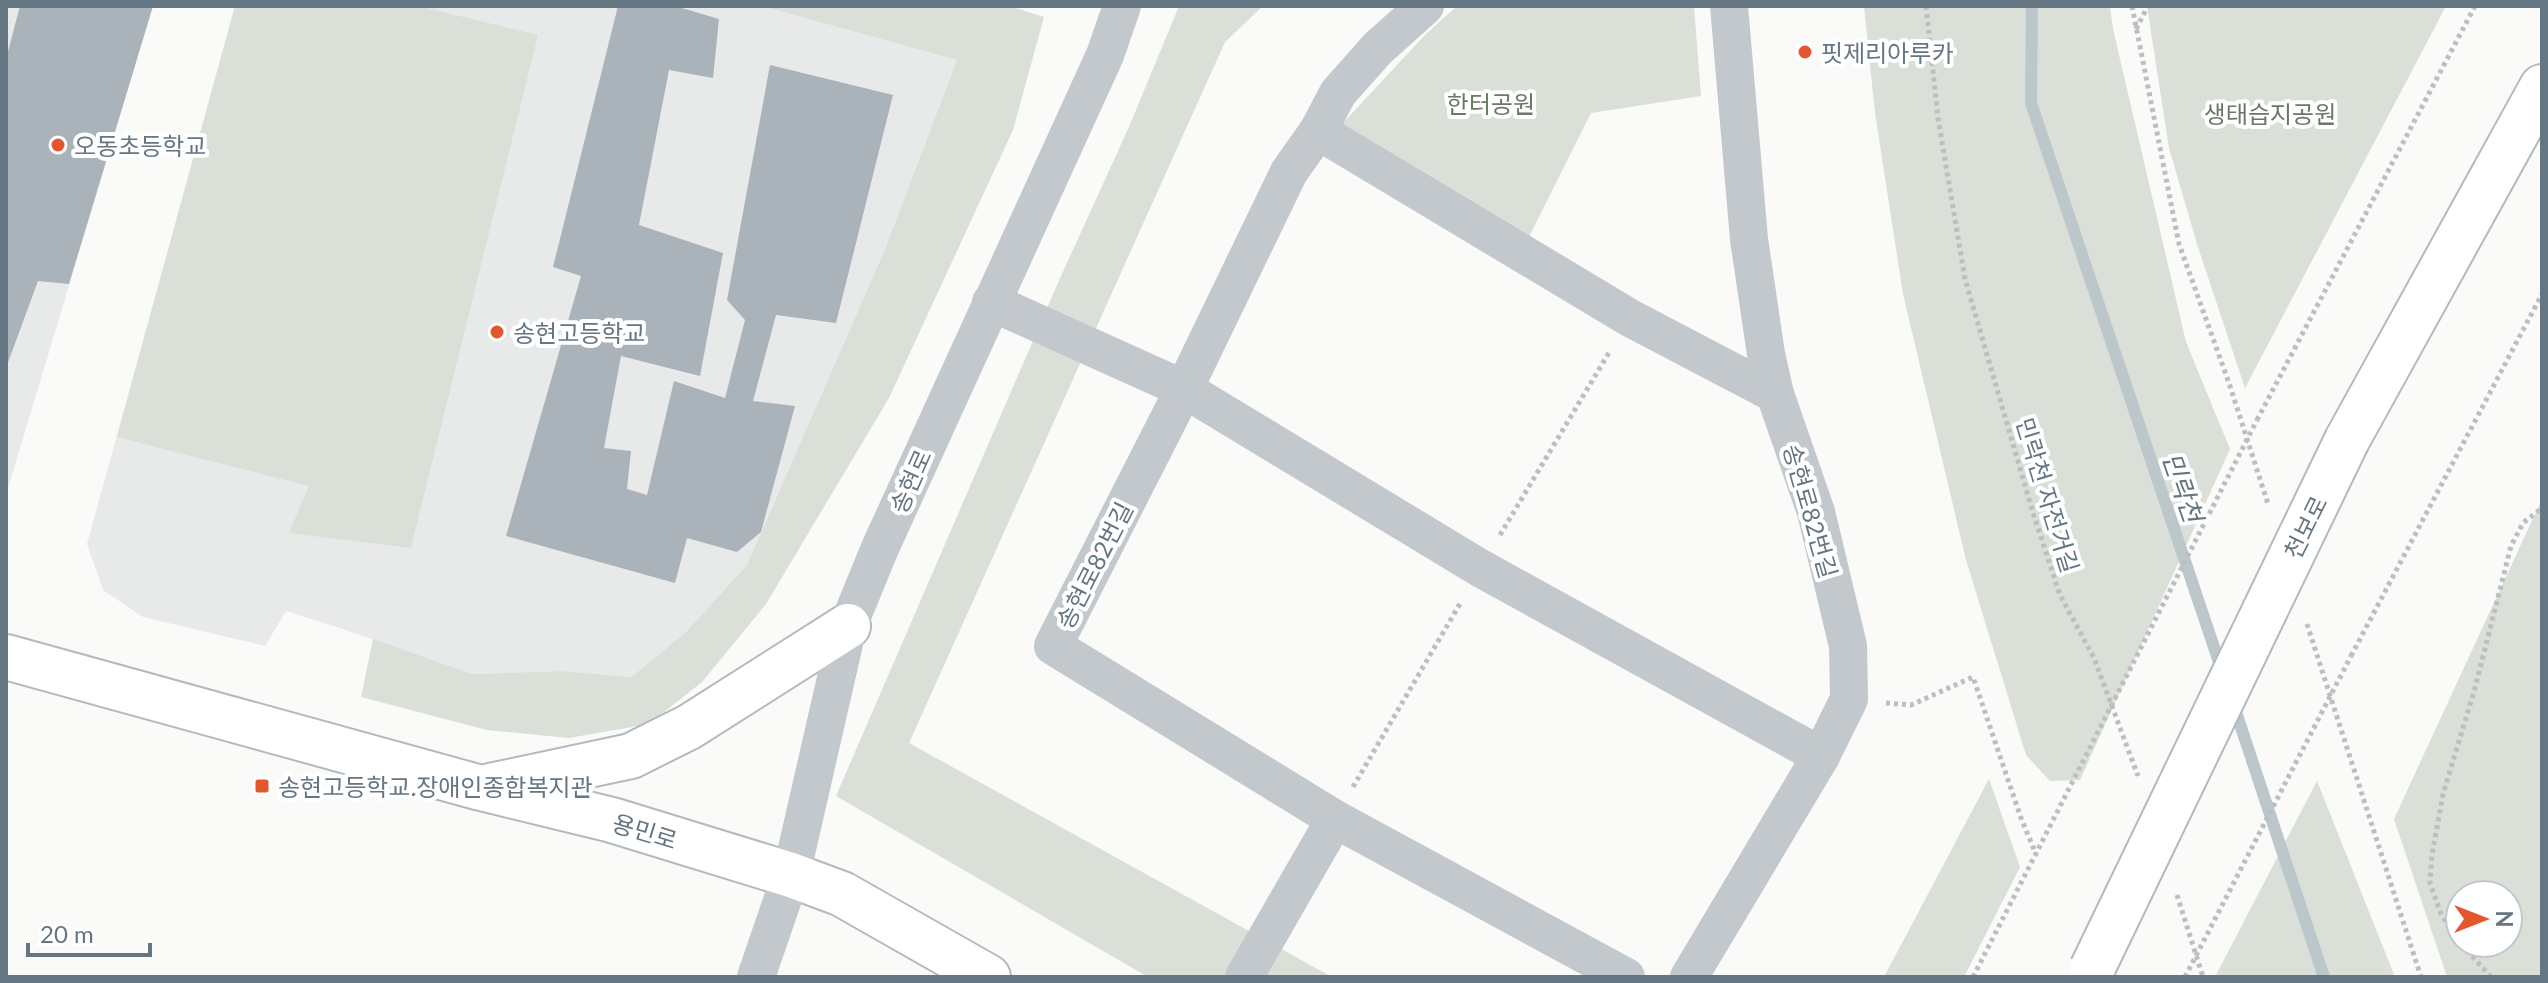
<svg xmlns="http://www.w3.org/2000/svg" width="2548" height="983" viewBox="0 0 2548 983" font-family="Lato,'Noto Sans KR',sans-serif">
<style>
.built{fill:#e8e9e9}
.green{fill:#dadfd7;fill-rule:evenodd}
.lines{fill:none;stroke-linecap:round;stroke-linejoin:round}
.stream{stroke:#bbc7cb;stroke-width:12}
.building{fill:#aab3b9}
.secondary-casing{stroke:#b3babf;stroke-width:48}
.path{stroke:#bbbfc2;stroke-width:5;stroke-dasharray:4 4;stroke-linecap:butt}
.street{stroke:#c3c8cc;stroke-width:38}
.secondary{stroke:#fff;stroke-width:44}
.secondary-bridge-casing{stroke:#b3babf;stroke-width:48;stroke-linecap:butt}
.path-bridge{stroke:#bbbfc2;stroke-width:5;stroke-dasharray:4 4;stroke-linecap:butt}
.secondary-bridge{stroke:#fff;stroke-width:44}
.poi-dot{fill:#e4572e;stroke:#fff;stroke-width:3}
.labels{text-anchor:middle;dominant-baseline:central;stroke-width:8;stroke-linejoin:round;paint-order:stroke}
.poi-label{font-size:24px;fill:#657683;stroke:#fff;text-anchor:start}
.park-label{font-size:24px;fill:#687a64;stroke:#fff}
.street-label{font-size:24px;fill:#657683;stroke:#fff}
.water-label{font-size:26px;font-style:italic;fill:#60757c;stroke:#fff}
</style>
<rect width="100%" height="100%" fill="#fafaf8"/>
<g class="built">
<polygon points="6,6 153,6 6,495"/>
<polygon points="235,6 763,6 957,60 885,249 747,565 685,633 631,677 561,671 472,674 340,628 286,611 265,646 143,617 103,590 87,544"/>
</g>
<g class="green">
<polygon points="235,6 418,6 538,35 411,548 289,533 309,486 117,437"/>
<polygon points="762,6 1010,6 1044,17 1013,130 889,398 766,604 702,682 649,724 569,738 487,730 361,697 373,639 472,674 561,671 631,677 685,633 747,565 885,249 957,60"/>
<polygon points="1179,6 1263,6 1225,42 909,743 1332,977 1148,977 836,796 1061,276 1129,127"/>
<polygon points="1457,6 1694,6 1701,96 1591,113 1528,239 1342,124 1425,35"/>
<polygon points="1864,6 2110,6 2113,29 2186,342 2230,449 2080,780 2050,781 2026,755 1966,560 1903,294 1875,113"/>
<polygon points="2147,6 2446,6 2245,388 2197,244 2169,148"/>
<path d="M2542,499V977H2447L2394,819ZM2508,895V943H2460V895Z"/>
<polygon points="1989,779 2020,867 1964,977 1884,977"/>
<polygon points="2317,781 2395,977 2215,977"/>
</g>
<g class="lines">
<g class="stream">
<polyline points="2032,6 2031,103 2222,671"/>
<polyline points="2233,703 2324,977"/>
</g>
</g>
<g class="building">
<polygon points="20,6 153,6 69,284 38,281 6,368 6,59"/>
<polygon points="618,6 675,6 719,19 713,78 669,70 639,225 723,253 700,376 621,356 604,448 631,451 627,489 647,495 674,381 725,398 745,320 727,300 770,65 893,95 836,323 776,315 753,401 795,406 761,532 737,552 687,538 675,583 506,536 581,276 553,267"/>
</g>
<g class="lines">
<defs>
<g id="secondary">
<polyline points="2347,440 2542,87"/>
<polyline points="6,657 481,788 612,820 791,875 842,894 988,977"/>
<polyline points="490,786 631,756 689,727 848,626"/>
</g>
</defs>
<use href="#secondary" class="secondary-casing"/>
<g class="path">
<polyline points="1926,6 1938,118 1965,279 2033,513 2060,595 2094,658 2138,776"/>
<polyline points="2132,6 2179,244 2229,383 2268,504"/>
<polyline points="2136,29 2148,6"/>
<polyline points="2257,420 2475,6"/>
<polyline points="1500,535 1610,351"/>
<polyline points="2307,624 2421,977"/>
<polyline points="2351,656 2542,294"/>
<polyline points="1886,703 1911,705 1973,677 2021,818 2036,854"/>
<polyline points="1353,787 1461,602"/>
<polyline points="2177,895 2203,977"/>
<polyline points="2491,977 2458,941 2441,914 2430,883 2432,855 2443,794 2475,688 2511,546 2523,523 2542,508"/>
</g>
<g class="street">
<polyline points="1425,6 1378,48 1338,93 1318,131 1289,172 1184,389 1053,646 1335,819 1626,977"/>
<polyline points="1318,131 1630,318 1775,394"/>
<polyline points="991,302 1184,389 1480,568 1821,756"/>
<polyline points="756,977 791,875 848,626 880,548 1105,55 1122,6"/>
<polyline points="1244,977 1335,819"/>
<polyline points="1689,977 1821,756 1849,699 1848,646 1816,512 1775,394 1766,354 1749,239 1729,6"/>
</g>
<use href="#secondary" class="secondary"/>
<defs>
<polyline id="secondary-bridge" points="2092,969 2347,440"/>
</defs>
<use href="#secondary-bridge" class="secondary-bridge-casing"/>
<g class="path-bridge">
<polyline points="1973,977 2257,420"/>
<polyline points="2185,977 2351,656"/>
</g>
<use href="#secondary-bridge" class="secondary-bridge"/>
</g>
<g class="poi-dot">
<circle cx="1805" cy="52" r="8"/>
<circle cx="58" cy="145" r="8"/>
<circle cx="497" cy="332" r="8"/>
<rect x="254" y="778" width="16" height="16" rx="4"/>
</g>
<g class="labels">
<g class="poi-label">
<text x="1821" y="52">핏제리아루카</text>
<text x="74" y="145">오동초등학교</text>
<text x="513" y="332">송현고등학교</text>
<text x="278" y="786">송현고등학교.장애인종합복지관</text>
</g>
<g class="park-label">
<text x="1491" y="103">한터공원</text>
<text x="2270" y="113">생태습지공원</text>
</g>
<g class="street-label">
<text transform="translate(910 481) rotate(-66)">송현로</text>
<text transform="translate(2048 495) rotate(73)">민락천 자전거길</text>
<text transform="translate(1811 511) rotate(74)">송현로82번길</text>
<text transform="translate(2305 527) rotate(-64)">천보로</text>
<text transform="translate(1094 565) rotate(-63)">송현로82번길</text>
<text transform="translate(645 831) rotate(17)">용민로</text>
</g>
<g class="water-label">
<text transform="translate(2183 487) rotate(71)">민락천</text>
</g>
</g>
<rect width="2548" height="983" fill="none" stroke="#657683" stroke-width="16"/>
<g transform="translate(2484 919) rotate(90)"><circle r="38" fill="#ffffff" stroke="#c1c8cd" stroke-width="2"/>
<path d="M0-6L14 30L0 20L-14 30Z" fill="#e4572e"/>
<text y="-12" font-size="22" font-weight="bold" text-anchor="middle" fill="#657683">N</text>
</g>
<path d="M28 943v12h122v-12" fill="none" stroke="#657683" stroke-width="4"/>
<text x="40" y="943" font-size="24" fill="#657683" stroke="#ffffff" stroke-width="6" paint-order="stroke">20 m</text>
</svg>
